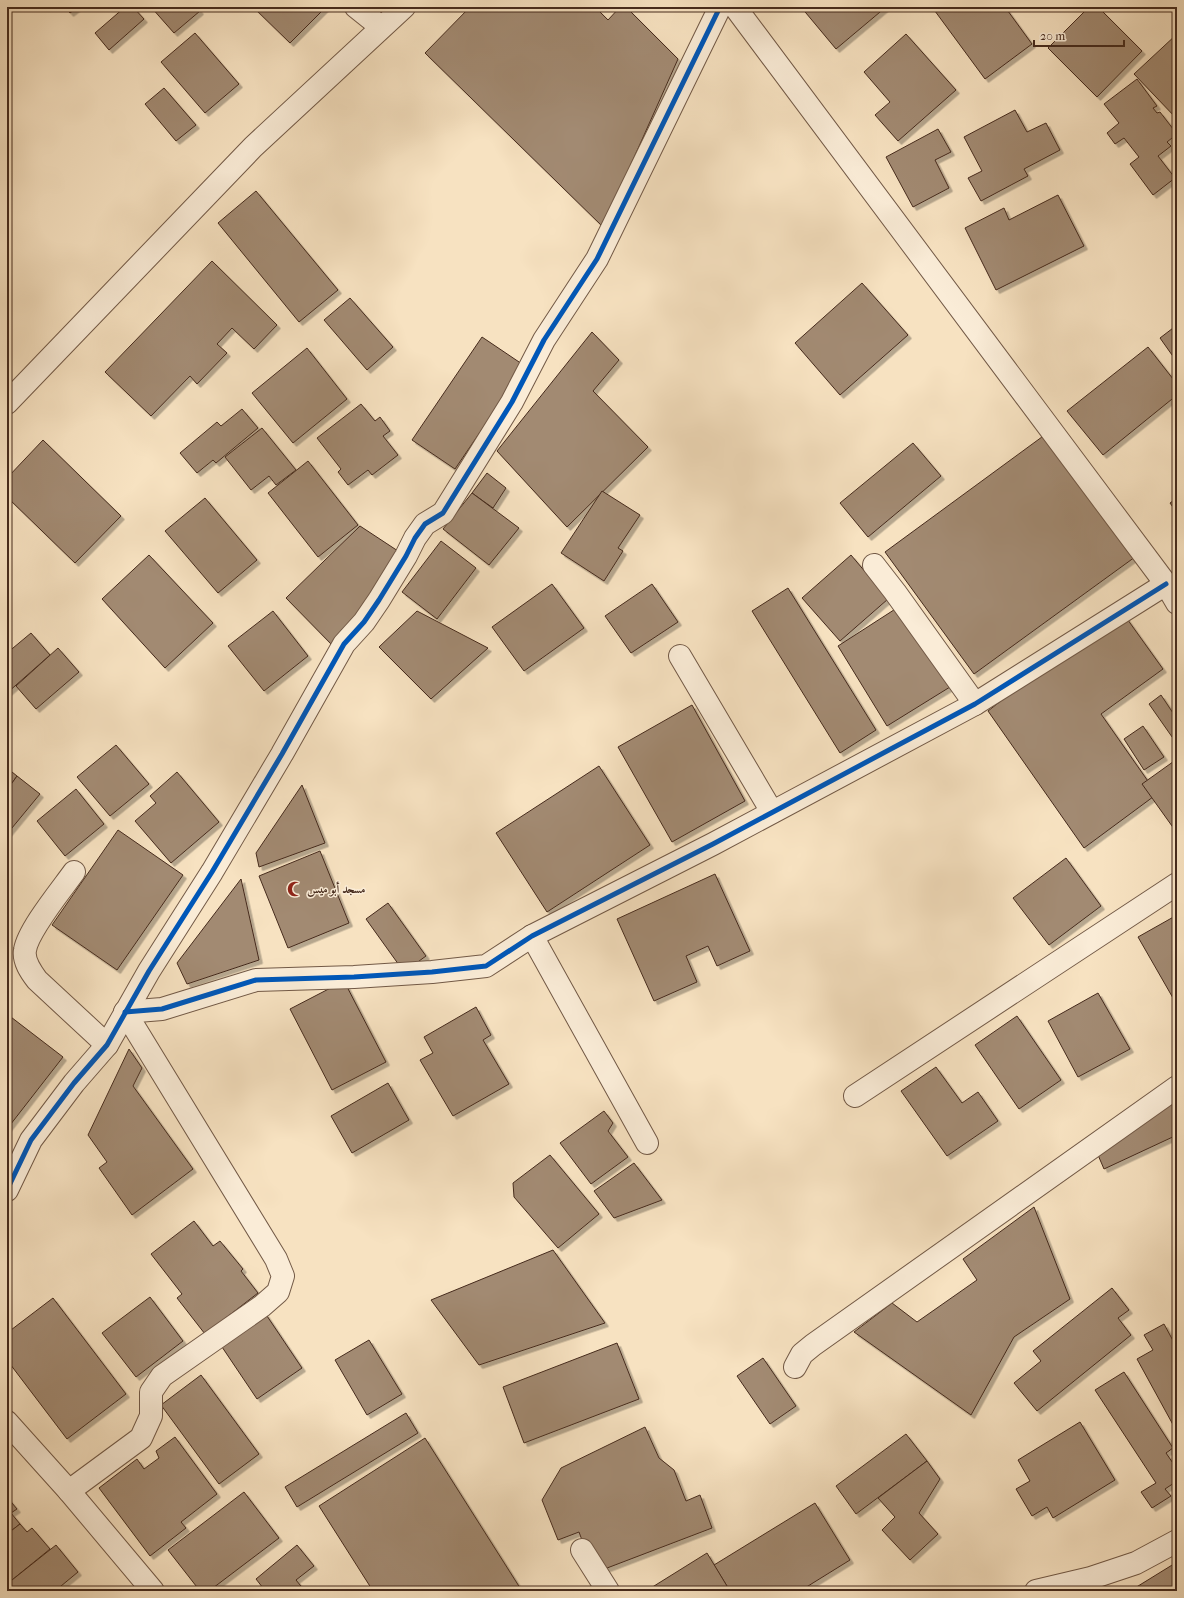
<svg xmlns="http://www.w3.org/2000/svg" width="1184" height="1598" viewBox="0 0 1184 1598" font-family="'IM FELL French Canon',Amiri,serif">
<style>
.building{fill:#a28a72;stroke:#462b1d;filter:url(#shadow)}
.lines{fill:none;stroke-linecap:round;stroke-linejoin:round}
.minor-casing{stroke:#725946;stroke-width:24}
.minor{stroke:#faecd7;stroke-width:22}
.cycleway-casing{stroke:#faecd7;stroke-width:8}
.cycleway{stroke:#0057b8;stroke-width:5}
.labels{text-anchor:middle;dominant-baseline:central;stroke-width:3;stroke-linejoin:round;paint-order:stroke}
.poi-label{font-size:12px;font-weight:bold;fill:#462b1d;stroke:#faecd7;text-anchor:start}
</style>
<defs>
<filter id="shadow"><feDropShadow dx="3.5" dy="3.5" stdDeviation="0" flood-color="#0004"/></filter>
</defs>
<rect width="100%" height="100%" fill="#f7e2c1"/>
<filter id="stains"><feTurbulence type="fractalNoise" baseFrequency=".005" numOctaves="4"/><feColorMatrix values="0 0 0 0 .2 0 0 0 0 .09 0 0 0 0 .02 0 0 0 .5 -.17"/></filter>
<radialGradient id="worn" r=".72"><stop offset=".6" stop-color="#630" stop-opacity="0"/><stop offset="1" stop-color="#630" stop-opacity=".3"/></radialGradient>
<g class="building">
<polygon points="65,7 78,7 70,13"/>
<polygon points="125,7 133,7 144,19 109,50 95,33"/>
<polygon points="151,7 197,7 200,11 174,33"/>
<polygon points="253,7 326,7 290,43"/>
<polygon points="470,7 595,7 608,20 620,7 626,7 678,59 603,227 425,53"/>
<polygon points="801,7 886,7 836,49"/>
<polygon points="932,7 1005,7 1032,44 985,79"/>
<polygon points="1089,7 1098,7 1142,51 1097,97 1048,48"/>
<polygon points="195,33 239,84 205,113 161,62"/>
<polygon points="906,34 956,90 898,141 875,115 890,102 864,72"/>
<polygon points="1177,34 1177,119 1134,74"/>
<polygon points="1137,79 1157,106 1153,108 1157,113 1160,112 1177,134 1167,142 1171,146 1158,156 1175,178 1153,195 1130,164 1139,157 1124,138 1115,144 1107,133 1119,123 1104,104"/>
<polygon points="164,88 196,125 176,141 145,104"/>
<polygon points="1015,110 1027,132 1046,123 1060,150 1024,169 1028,176 981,201 968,178 982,171 964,137"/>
<polygon points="938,129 951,152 935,160 949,188 913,207 886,157"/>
<polygon points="256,191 338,290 299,322 218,223"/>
<polygon points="1058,195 1084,246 996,290 965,228 1004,208 1009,220"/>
<polygon points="212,261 277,325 254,349 232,328 217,344 227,353 197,384 190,376 151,416 105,372"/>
<polygon points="862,283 908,335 840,395 795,343"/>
<polygon points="350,298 393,347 367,370 324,320"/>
<polygon points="1177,325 1177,362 1160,338"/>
<polygon points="592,332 619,360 593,391 648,447 567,527 497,451"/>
<polygon points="482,337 525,366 455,469 412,440"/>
<polygon points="1148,347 1177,384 1177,395 1103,455 1067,411"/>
<polygon points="307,348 347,399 293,443 252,393"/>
<polygon points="361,404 375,421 380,417 390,431 383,436 398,455 372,475 368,470 348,485 338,472 341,469 317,438"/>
<polygon points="242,409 258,428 216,463 213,460 197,473 180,453 217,422 221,426"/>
<polygon points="262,428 296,470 276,485 269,476 251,490 225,457"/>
<polygon points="1046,434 1135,557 974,674 885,552"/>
<polygon points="43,440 121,516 75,563 7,497 7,478"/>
<polygon points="913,443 941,476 868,537 840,503"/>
<polygon points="308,461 358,525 318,557 268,493"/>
<polygon points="487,473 506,488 493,508 472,493"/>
<polygon points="602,491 640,515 618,548 623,551 604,581 561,553"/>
<polygon points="472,493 519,528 489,565 443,529"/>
<polygon points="205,498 257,560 218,593 165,531"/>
<polygon points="1177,498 1177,513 1170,503"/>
<polygon points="360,526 398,551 335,648 286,598"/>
<polygon points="441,541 476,568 437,619 402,592"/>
<polygon points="149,555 213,623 165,668 102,599"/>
<polygon points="851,555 888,599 840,641 802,598"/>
<polygon points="552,584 584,628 524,671 492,627"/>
<polygon points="652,584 678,622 631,653 605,616"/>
<polygon points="788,588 876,730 840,753 752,611"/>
<polygon points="900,606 950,687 887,726 838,646"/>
<polygon points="273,611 308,656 264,691 228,646"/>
<polygon points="417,611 488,648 431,699 379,647"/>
<polygon points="1125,616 1163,669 1101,714 1157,794 1084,848 988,711 1053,660"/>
<polygon points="31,633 50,655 7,693 7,653"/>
<polygon points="58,648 79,672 36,709 16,686"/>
<polygon points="1161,695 1177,719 1177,744 1149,704"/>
<polygon points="692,705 745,801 672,842 618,747"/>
<polygon points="1143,726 1164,757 1144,770 1124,739"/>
<polygon points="116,745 149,784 110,816 77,777"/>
<polygon points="1177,759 1177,833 1142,784"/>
<polygon points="599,766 650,845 547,912 496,833"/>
<polygon points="7,768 17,776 7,790"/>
<polygon points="177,772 219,822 171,863 135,821 156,803 150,796"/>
<polygon points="17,776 40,794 7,834 7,790"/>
<polygon points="302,785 325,843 259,867 256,853"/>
<polygon points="76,789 104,824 65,856 37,821"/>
<polygon points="118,830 183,875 117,970 52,925"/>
<polygon points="320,851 349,923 288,948 259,876"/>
<polygon points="1066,858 1101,906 1049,945 1013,898"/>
<polygon points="715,874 750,951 717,966 708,946 686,956 697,982 654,1001 617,919"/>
<polygon points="241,879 259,960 187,984 177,963"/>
<polygon points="388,903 426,956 404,972 366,919"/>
<polygon points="1177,915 1177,1005 1138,937"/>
<polygon points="344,981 386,1062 332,1090 290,1009"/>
<polygon points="1098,993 1130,1049 1078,1077 1048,1021"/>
<polygon points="476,1007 491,1035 483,1040 509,1084 453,1116 420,1060 433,1053 424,1037"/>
<polygon points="7,1014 63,1057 7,1129"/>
<polygon points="1017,1016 1061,1080 1019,1109 975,1045"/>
<polygon points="129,1049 142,1068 133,1086 193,1169 132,1215 99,1168 107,1162 88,1135"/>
<polygon points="936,1067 962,1103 978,1092 998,1121 947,1156 901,1091"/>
<polygon points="388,1083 409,1120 352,1153 331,1116"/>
<polygon points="1177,1100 1177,1135 1104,1169 1098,1155"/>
<polygon points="604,1111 613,1123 608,1131 628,1157 591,1184 560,1143"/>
<polygon points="550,1155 599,1214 558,1248 514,1197 513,1183"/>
<polygon points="634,1163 662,1200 614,1218 594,1191"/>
<polygon points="1034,1207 1070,1299 1014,1337 971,1415 854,1332 892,1303 917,1322 977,1280 963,1259"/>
<polygon points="194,1221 213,1246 220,1241 243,1269 241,1271 258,1293 205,1334 177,1298 182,1294 151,1254"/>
<polygon points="553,1250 605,1323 479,1365 431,1300"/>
<polygon points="1112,1288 1129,1310 1118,1318 1131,1335 1037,1411 1014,1383 1041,1361 1033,1351"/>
<polygon points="150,1297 183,1341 136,1377 102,1333"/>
<polygon points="53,1298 126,1394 67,1439 7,1360 7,1333"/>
<polygon points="265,1313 302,1368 257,1399 220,1344"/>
<polygon points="1164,1324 1177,1348 1177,1432 1137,1359 1153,1350 1144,1335"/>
<polygon points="369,1340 402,1394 367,1415 335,1360"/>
<polygon points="617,1343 639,1399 524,1443 503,1387"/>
<polygon points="763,1358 796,1406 770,1424 737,1376"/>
<polygon points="1124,1372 1173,1448 1166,1453 1177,1469 1177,1481 1165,1489 1171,1496 1152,1508 1141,1492 1156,1483 1095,1390"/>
<polygon points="201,1375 259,1454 219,1484 161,1405"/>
<polygon points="406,1413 418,1433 297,1507 285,1487"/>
<polygon points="1080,1422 1115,1480 1053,1518 1047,1507 1032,1516 1016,1489 1030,1481 1018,1460"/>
<polygon points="645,1427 659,1458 674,1470 686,1501 700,1495 712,1528 594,1573 579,1532 558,1540 542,1500 561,1468"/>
<polygon points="906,1434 927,1461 856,1514 836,1486"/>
<polygon points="175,1437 217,1494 181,1522 186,1528 150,1556 99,1488 137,1459 144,1469 159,1458 156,1451"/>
<polygon points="425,1438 522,1591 373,1591 319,1506"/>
<polygon points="927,1461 940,1479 919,1513 938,1534 910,1560 882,1530 895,1517 878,1498"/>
<polygon points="244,1492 279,1538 209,1591 200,1591 168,1550"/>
<polygon points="7,1497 17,1509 11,1513 20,1524 7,1534"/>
<polygon points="815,1503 850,1560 800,1591 730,1591 714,1565"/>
<polygon points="20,1524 27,1532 32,1528 50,1549 7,1584 7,1534"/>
<polygon points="56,1545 78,1572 55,1591 7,1591 7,1584"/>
<polygon points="297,1545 314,1566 296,1580 305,1591 259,1591 263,1588 256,1579"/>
<polygon points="707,1553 730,1591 646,1591"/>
<polygon points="1177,1562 1177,1591 1130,1591"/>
</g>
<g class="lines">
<defs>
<g id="minor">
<polyline points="356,7 381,27"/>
<polyline points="735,7 1166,584 1177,603"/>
<polyline points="7,403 253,147 404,7"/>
<polyline points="874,565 895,592 975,704"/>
<polyline points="680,656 772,812"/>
<path d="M74,872C62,889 28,930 25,950C23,961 31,972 37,980L107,1045"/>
<polyline points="532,936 647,1143"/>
<polyline points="125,1012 162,1009 256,980 354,977 432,972 486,966 532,936 713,844 975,704 1166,584"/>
<polyline points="855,1096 1177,884"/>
<polyline points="7,1190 31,1140 74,1083 107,1045 149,971 212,872 282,754 344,644 364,622 379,600 406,556 415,538 425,524 443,513 512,402 544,340 597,259 720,7"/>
<polyline points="795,1367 802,1354 813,1345 1177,1087"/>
<polyline points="7,1422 69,1491 153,1591"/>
<polyline points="69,1491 141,1438 151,1416 151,1392 162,1376 262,1306 278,1292 283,1276 276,1259 125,1012"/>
<polyline points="582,1550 608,1591"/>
<polyline points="1036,1591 1091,1578 1136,1563 1177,1541"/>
</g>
</defs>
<use href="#minor" class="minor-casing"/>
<use href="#minor" class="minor"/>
<defs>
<g id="cycleway">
<polyline points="125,1012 162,1009 256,980 354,977 432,972 486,966 532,936 713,844 975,704 1166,584"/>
<polyline points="7,1190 31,1140 74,1083 107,1045 149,971 212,872 282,754 344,644 364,622 379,600 406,556 415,538 425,524 443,513 512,402 544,340 597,259 720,7"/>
</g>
</defs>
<use href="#cycleway" class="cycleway-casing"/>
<use href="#cycleway" class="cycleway"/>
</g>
<defs>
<symbol id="mosque-bare" viewBox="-9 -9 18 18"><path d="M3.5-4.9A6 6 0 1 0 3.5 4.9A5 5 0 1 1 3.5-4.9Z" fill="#8f2418" stroke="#faecd7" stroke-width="2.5" paint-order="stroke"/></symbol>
</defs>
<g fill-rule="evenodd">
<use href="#mosque-bare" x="284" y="878" width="22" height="22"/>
</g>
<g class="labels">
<g class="poi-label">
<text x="307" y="889">مسجد أبو ميس</text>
</g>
</g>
<rect width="1184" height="1598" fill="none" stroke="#f7e2c1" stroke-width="24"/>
<rect x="8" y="8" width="1168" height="1582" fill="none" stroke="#462b1d" stroke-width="2"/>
<rect x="12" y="12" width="1160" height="1574" fill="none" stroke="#462b1d"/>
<path d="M1034 40v6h90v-6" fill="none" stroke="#462b1d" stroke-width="2"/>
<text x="1040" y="40" font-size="12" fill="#462b1d" stroke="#faecd7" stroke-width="3" paint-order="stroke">20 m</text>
<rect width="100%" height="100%" filter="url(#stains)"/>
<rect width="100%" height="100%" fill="url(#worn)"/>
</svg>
